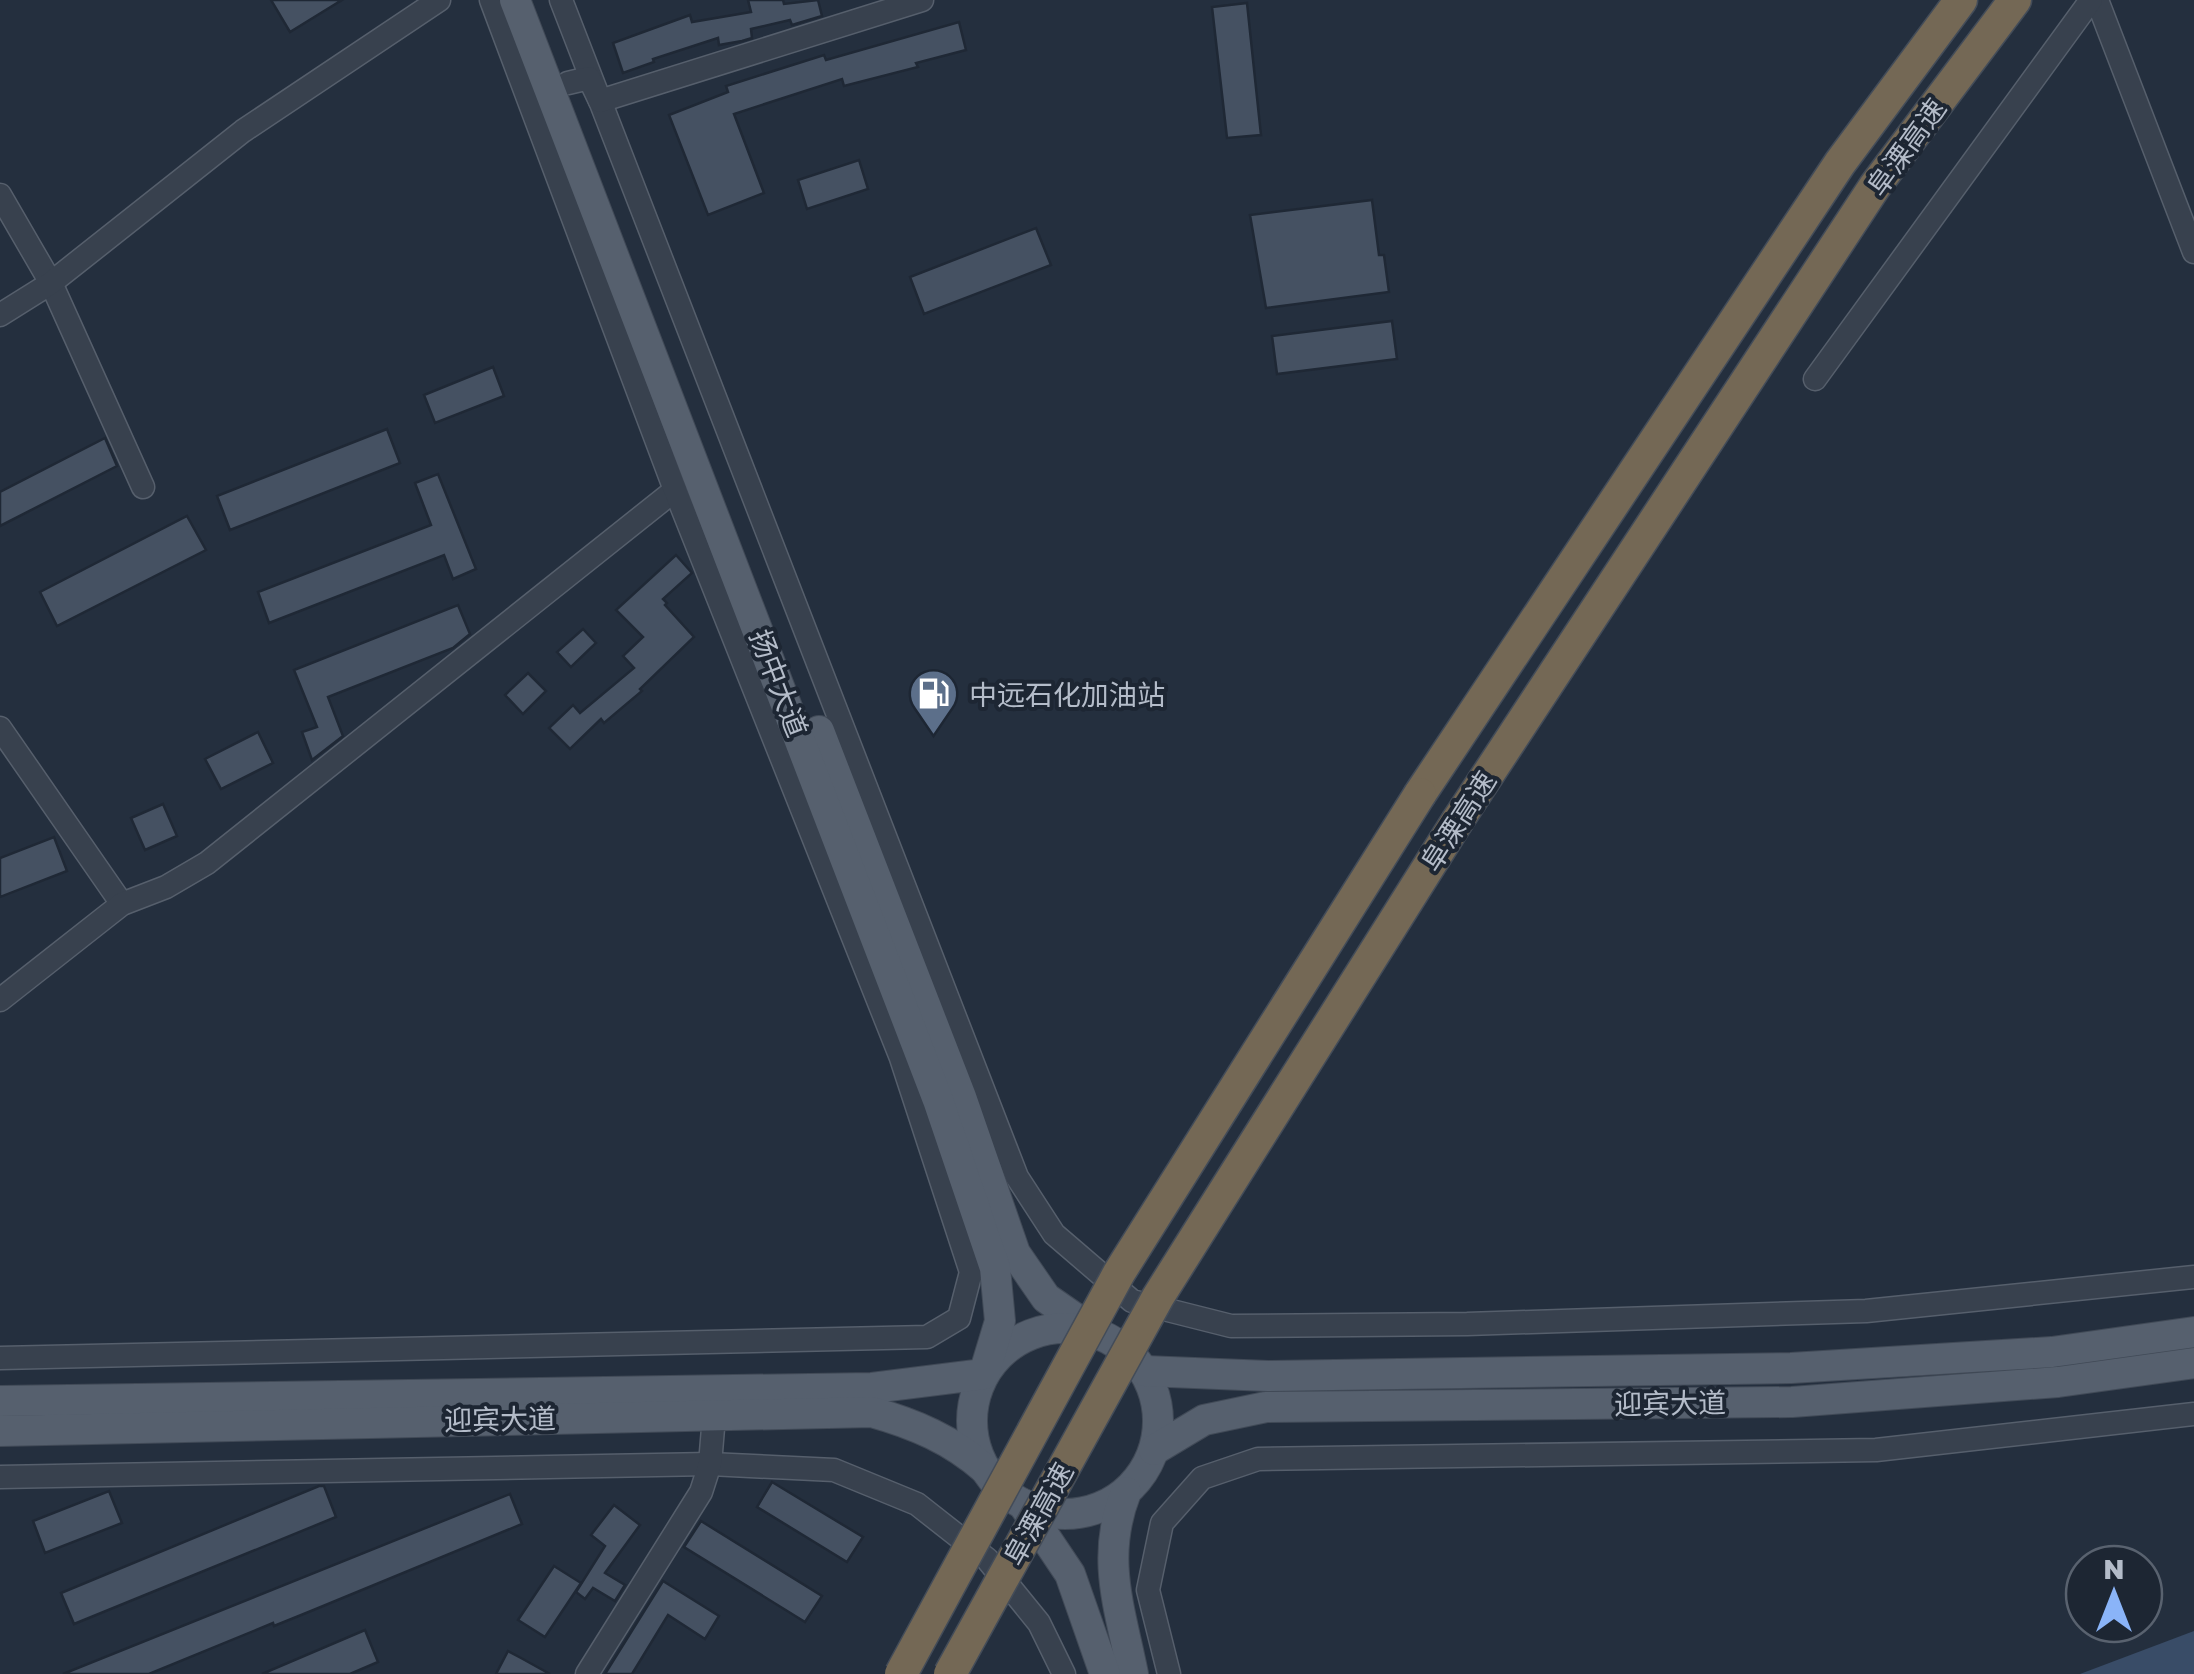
<svg xmlns="http://www.w3.org/2000/svg" width="2194" height="1674" viewBox="0 0 2194 1674" font-family="'Golos Text','Noto Sans SC',sans-serif">
<style>
.water{fill:#394c67}
.building{fill:#455162;stroke:#1f2835;stroke-width:2.5}
.lines{fill:none;stroke-linecap:round;stroke-linejoin:round}
.minor-casing{stroke:#565f6c;stroke-width:25}
.major-casing{stroke:#414a57;stroke-width:32}
.highway-casing{stroke:#434c59;stroke-width:35}
.minor{stroke:#38414e;stroke-width:22}
.major{stroke:#56606e;stroke-width:30}
.highway{stroke:#746855;stroke-width:32}
.highway-bridge-casing{stroke:#434c59;stroke-width:35;stroke-linecap:butt}
.highway-bridge{stroke:#746855;stroke-width:32}
.labels{text-anchor:middle;dominant-baseline:central;stroke-width:8;stroke-linejoin:round;paint-order:stroke}
.street-label{font-size:28px;fill:#b4bcc9;stroke:#1d2633}
.poi-label{font-size:28px;fill:#b4bcc9;stroke:#1d2633;text-anchor:start}
</style>
<rect width="100%" height="100%" fill="#242f3e"/>
<polygon class="water" points="2194,1631 2194,1674 2080,1674"/>
<g class="building">
<polygon points="271,0 342,0 290,32"/>
<polygon points="748,0 783,0 784,4 818,0 822,16 792,25 790,20 751,29 752,38 742,41 719,45 718,38 653,59 654,62 623,73 613,43 690,15 692,22 751,12"/>
<polygon points="1247,3 1261,135 1227,138 1212,7"/>
<polygon points="959,22 966,50 916,63 918,67 844,86 842,79 734,114 764,193 708,215 669,115 728,92 726,86 824,55 826,60"/>
<polygon points="859,160 868,189 807,209 798,180"/>
<polygon points="1372,200 1379,255 1384,255 1389,292 1266,308 1250,215"/>
<polygon points="1036,228 1051,265 924,314 910,277"/>
<polygon points="1392,321 1397,359 1277,374 1272,336"/>
<polygon points="493,367 504,396 435,423 424,395"/>
<polygon points="387,429 400,463 230,530 217,496"/>
<polygon points="105,438 117,466 0,526 0,492"/>
<polygon points="438,474 476,569 453,579 444,555 269,623 258,592 431,525 415,483"/>
<polygon points="187,516 206,550 57,626 40,592"/>
<polygon points="676,555 692,573 663,599 667,603 665,605 694,637 640,689 642,691 604,723 601,719 570,749 549,728 573,705 580,713 634,668 623,656 643,637 616,610"/>
<polygon points="458,605 470,634 453,648 328,697 343,736 312,760 302,732 317,727 294,670"/>
<polygon points="583,629 596,643 571,667 557,652"/>
<polygon points="528,673 546,691 523,714 505,695"/>
<polygon points="258,732 273,763 221,789 205,759"/>
<polygon points="163,804 177,836 145,850 131,818"/>
<polygon points="54,837 67,871 0,897 0,858"/>
<polygon points="772,1482 863,1537 847,1562 757,1507"/>
<polygon points="319,1486 324,1486 336,1517 74,1624 61,1593"/>
<polygon points="109,1491 122,1523 45,1553 33,1521"/>
<polygon points="510,1494 522,1524 311,1611 274,1626 273,1623 149,1674 63,1674"/>
<polygon points="614,1505 640,1525 605,1573 625,1585 615,1601 593,1588 585,1599 576,1592 605,1546 591,1535"/>
<polygon points="701,1521 822,1596 805,1622 684,1547"/>
<polygon points="554,1566 581,1583 545,1637 518,1620"/>
<polygon points="663,1581 719,1616 705,1639 668,1615 632,1674 605,1674"/>
<polygon points="365,1630 378,1662 350,1674 262,1674"/>
<polygon points="508,1651 521,1658 550,1674 496,1674"/>
</g>
<g class="lines">
<defs>
<g id="minor">
<polyline points="561,0 1017,1177 1054,1234 1132,1301 1231,1326 1467,1324 1866,1311 2194,1277"/>
<polyline points="2097,0 2194,252"/>
<polyline points="568,83 589,78 600,101 922,0"/>
<polyline points="0,195 51,283 143,487"/>
<polyline points="0,315 51,283 243,131 439,0"/>
<polyline points="1815,379 2091,0"/>
<polyline points="0,728 122,904"/>
<polyline points="0,1000 122,904 166,887 207,863 675,490"/>
<polyline points="0,1358 927,1337 959,1318 971,1272 901,1058 675,490 491,0"/>
<polyline points="0,1477 710,1464 834,1470 917,1504 987,1559 1039,1623 1064,1674"/>
<polyline points="587,1674 701,1492 710,1464 714,1416"/>
<polyline points="1169,1674 1148,1590 1162,1523 1202,1478 1258,1459 1876,1450 2194,1414"/>
</g>
<g id="major">
<polyline points="819,731 961,1097 1015,1253 1046,1298 1095,1332"/>
<circle cx="1065" cy="1421" r="93"/>
<polyline points="1145,1371 1268,1376 1791,1368 2052,1352 2194,1332"/>
<polyline points="0,1401 872,1388 984,1374 1000,1321 995,1268 938,1100 515,0"/>
<path d="M0,1431L872,1412C915,1424 952,1440 985,1469"/>
<polyline points="1154,1450 1204,1420 1266,1407 1792,1402 2058,1382 2194,1363"/>
<path d="M1126,1492C1100,1558 1120,1608 1133,1674"/>
<polyline points="1023,1504 1070,1574 1105,1674"/>
</g>
<g id="highway">
<polyline points="1420,794 1840,163 1961,0"/>
<polyline points="1458,820 1875,186 2015,0"/>
</g>
</defs>
<use href="#minor" class="minor-casing"/>
<use href="#major" class="major-casing"/>
<use href="#highway" class="highway-casing"/>
<use href="#minor" class="minor"/>
<use href="#major" class="major"/>
<use href="#highway" class="highway"/>
<defs>
<g id="highway-bridge">
<polyline points="901,1674 1119,1273 1420,794"/>
<polyline points="950,1674 1158,1297 1458,820"/>
</g>
</defs>
<use href="#highway-bridge" class="highway-bridge-casing"/>
<use href="#highway-bridge" class="highway-bridge"/>
</g>
<defs>
<symbol id="fuel-pin" viewBox="-11 -11 22 30"><path d="M0 17L-7.5 6A9.5 9.5 0 1 1 7.5 6Z" fill="#5c6f8a" stroke="#1d2633"/><path d="M-5.5-6h7V0h2V4h1.3V-2.5L3-4.5l.8-.8L6-3V5H2.5V1h-1V6h-7ZM-4.2-4.7v3.2H.2V-4.7Z" fill="#fff"/></symbol>
</defs>
<g fill-rule="evenodd">
<use href="#fuel-pin" x="906" y="666" width="55" height="75"/>
</g>
<g class="labels">
<g class="street-label">
<text transform="translate(1906 147) rotate(-54)">阜溧高速</text>
<text transform="translate(779 683) rotate(69)">扬中大道</text>
<text transform="translate(1458 821) rotate(-57)">阜溧高速</text>
<text transform="translate(1670 1403) rotate(-1)">迎宾大道</text>
<text transform="translate(500 1419) rotate(-1)">迎宾大道</text>
<text transform="translate(1038 1514) rotate(-61)">阜溧高速</text>
</g>
<g class="poi-label">
<text x="969" y="694">中远石化加油站</text>
</g>
</g>
<g transform="translate(2114 1594)"><circle r="48" fill="#1d2633" stroke="#59626f" stroke-width="2.5"/>
<path d="M0-8L18 38L0 25L-18 38Z" fill="#8ab4f8"/>
<text y="-15" font-size="28" font-weight="bold" text-anchor="middle" fill="#b4bcc9">N</text>
</g>
</svg>
